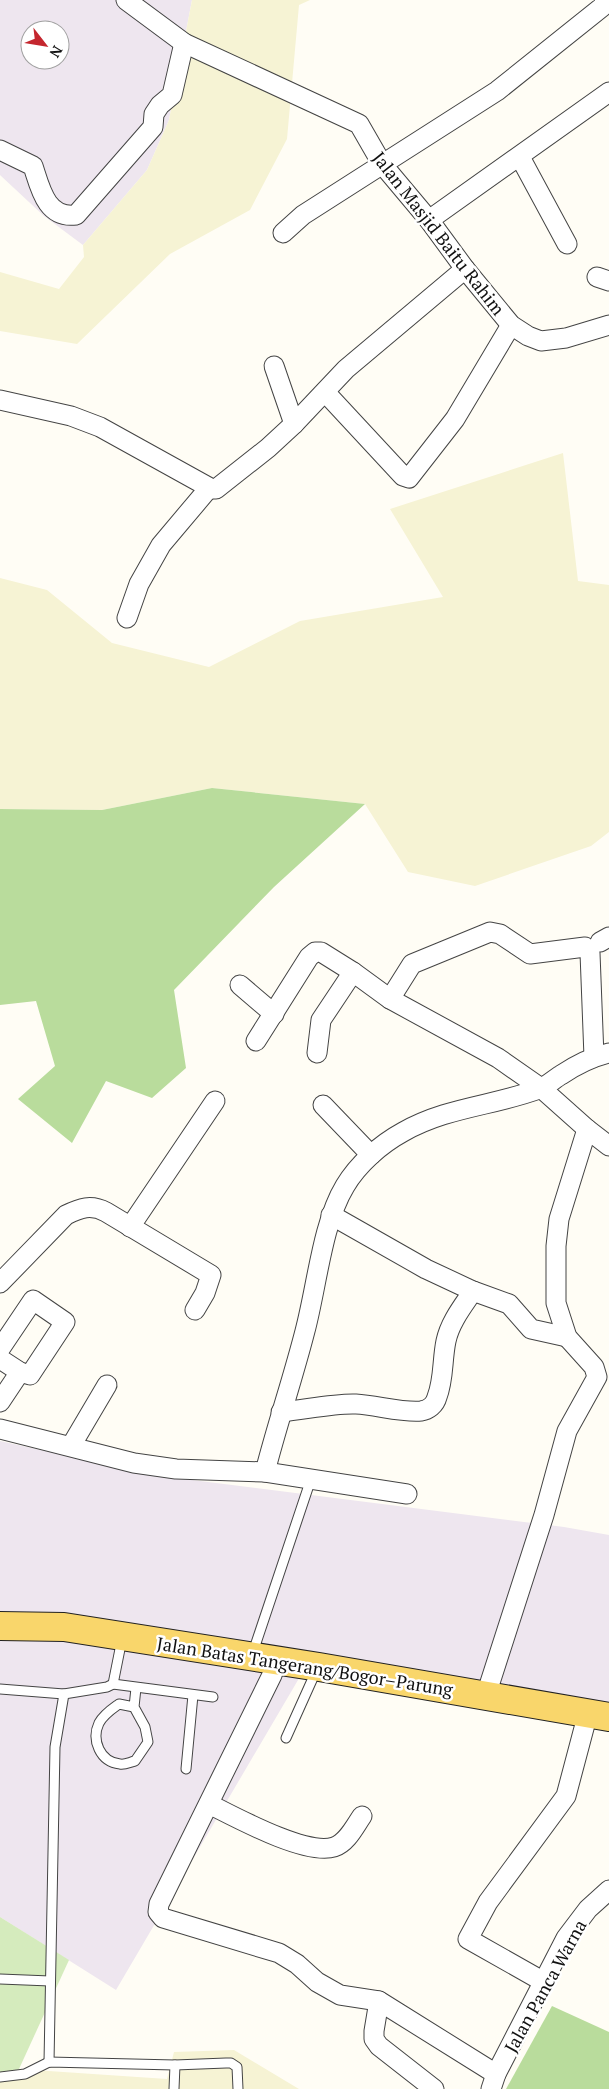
<svg xmlns="http://www.w3.org/2000/svg" width="609" height="2089" viewBox="0 0 609 2089" font-family="'PT Serif',serif">
<style>
.industrial{fill:#eee6ef;fill-rule:evenodd}
.farmland{fill:#f6f3d4}
.green{fill:#d5ebbd}
.forest{fill:#b9dc9c}
.lines{fill:none;stroke-linecap:round;stroke-linejoin:round}
.service-casing{stroke:#444;stroke-width:11}
.minor-casing{stroke:#444;stroke-width:21}
.primary-casing{stroke:#222;stroke-width:30}
.service{stroke:#fff;stroke-width:9}
.minor{stroke:#fff;stroke-width:19}
.primary{stroke:#f9d66b;stroke-width:28}
.labels{text-anchor:middle;dominant-baseline:central;stroke-width:5;stroke-linejoin:round;paint-order:stroke}
.street-label{font-size:18px;fill:#111;stroke:#fff}
</style>
<rect width="100%" height="100%" fill="#fffdf5"/>
<g class="industrial">
<path d="M0,0H192L169,120L147,170L83,245L44,216L0,175ZM30,30H60V60H30Z"/>
<polygon points="0,1441 160,1476 564,1527 609,1535 609,1711 308,1663 116,1990 0,1917"/>
</g>
<g class="farmland">
<polygon points="192,0 310,0 299,5 287,139 250,210 170,254 77,344 0,331 0,272 59,289 84,257 83,245 147,170 169,120"/>
<polygon points="563,453 578,581 609,585 609,832 591,846 475,886 408,872 365,804 212,788 102,810 0,809 0,578 47,590 112,643 209,667 300,621 443,597 390,509"/>
<polygon points="234,2050 299,2089 0,2089 0,2075 19,2069 167,2079 174,2052"/>
</g>
<polygon class="green" points="0,1917 69,1960 19,2069 0,2075"/>
<g class="forest">
<polygon points="212,788 365,804 274,887 174,990 186,1068 152,1098 106,1081 72,1143 18,1099 55,1066 36,1001 0,1005 0,809 102,810"/>
<polygon points="552,2006 609,2032 609,2089 506,2089"/>
</g>
<g class="lines">
<defs>
<g id="service">
<polyline points="252,1655 311,1479"/>
<polyline points="113,1684 213,1697"/>
<polyline points="0,1689 64,1694"/>
<path d="M134,1707L119,1704C112,1709 104,1714 99,1723C91,1740 100,1762 120,1764C125,1765 130,1762 135,1761L148,1742L145,1727L134,1707L136,1688"/>
<polyline points="286,1738 317,1669"/>
<polyline points="186,1769 193,1695"/>
<polyline points="0,1979 50,1981"/>
<polyline points="49,2062 55,1747 64,1694 107,1687 113,1684 122,1639"/>
<polyline points="0,2077 25,2074 49,2062 175,2065 226,2063 231,2063 237,2067 238,2089"/>
<polyline points="174,2089 175,2065"/>
</g>
<g id="minor">
<polyline points="126,0 184,43 359,124 382,164 429,220 465,269 511,325 528,336 541,341 566,338 609,325"/>
<path d="M0,150L33,166C40,187 46,219 76,215L153,127L154,114L160,105L172,95L184,43"/>
<polyline points="520,157 567,244"/>
<polyline points="429,220 609,92"/>
<polyline points="283,233 303,215 497,91 602,7 606,0"/>
<polyline points="597,277 609,281"/>
<polyline points="274,366 294,424"/>
<polyline points="325,392 403,476 409,478 455,419 511,325"/>
<polyline points="0,400 71,416 100,427 212,489 216,489 268,448 294,424 346,369 465,269"/>
<polyline points="127,618 139,584 161,545 209,488"/>
<polyline points="600,942 609,937"/>
<polyline points="240,985 274,1014"/>
<polyline points="390,999 412,964 490,932 500,934 530,954 585,947 590,953 594,1057"/>
<polyline points="256,1041 309,957 315,952 321,952 353,972 390,999 498,1058 541,1088 587,1129 609,1146"/>
<polyline points="317,1053 321,1020 353,972"/>
<polyline points="323,1105 371,1155"/>
<polyline points="331,1215 426,1269 473,1291 509,1304 531,1329 567,1337"/>
<polyline points="130,1227 215,1101"/>
<path d="M0,1283L66,1215C80,1208 91,1204 106,1212L211,1275L205,1293L195,1310"/>
<polyline points="0,1349 33,1300 65,1322 30,1375 20,1372 0,1359"/>
<polyline points="0,1402 20,1372"/>
<path d="M281,1412C304,1410 334,1403 356,1404C376,1405 403,1413 421,1411C428,1410 435,1405 437,1397C444,1379 442,1360 446,1341C450,1322 463,1306 473,1291"/>
<polyline points="0,1429 134,1463 176,1469 265,1472 407,1494"/>
<polyline points="71,1446 107,1385"/>
<path d="M265,1472C277,1425 293,1378 305,1331C317,1286 322,1224 345,1186C358,1164 381,1144 403,1132C447,1107 493,1106 539,1089C547,1086 554,1079 561,1075C576,1065 592,1057 609,1053"/>
<polyline points="277,1661 272,1675 159,1904 158,1912 163,1918 279,1953 297,1964 317,1982 340,1995 379,2001 496,2074"/>
<polyline points="486,1695 544,1515 567,1431 597,1377 594,1367 567,1337 556,1303 556,1246 559,1219 587,1129"/>
<path d="M209,1804C235,1817 306,1856 334,1847C347,1843 355,1826 362,1816"/>
<polyline points="544,1982 468,1939 488,1902 566,1796 588,1713"/>
<polyline points="379,2001 374,2031 374,2039 379,2046 434,2089"/>
<polyline points="491,2089 496,2074 566,1938 588,1909 609,1890"/>
</g>
<polyline id="primary" points="0,1626 64,1627 319,1667 609,1717"/>
</defs>
<use href="#service" class="service-casing"/>
<use href="#minor" class="minor-casing"/>
<use href="#primary" class="primary-casing"/>
<use href="#service" class="service"/>
<use href="#minor" class="minor"/>
<use href="#primary" class="primary"/>
</g>
<g class="labels">
<g class="street-label">
<text transform="translate(439 233) rotate(52)">Jalan Masjid Baitu Rahim</text>
<text transform="translate(305 1666) rotate(9)">Jalan Batas Tangerang/Bogor–Parung</text>
<text transform="translate(545 1986) rotate(-61)">Jalan Panca Warna</text>
</g>
</g>
<g transform="translate(45 45) rotate(121)"><circle r="24" fill="#ffffff" stroke="#a0a0a0"/>
<path d="M0-4L9 19L0 12L-9 19Z" fill="#c4262e"/>
<text y="-8" font-size="14" font-weight="bold" text-anchor="middle" fill="#111111">N</text>
</g>
</svg>
